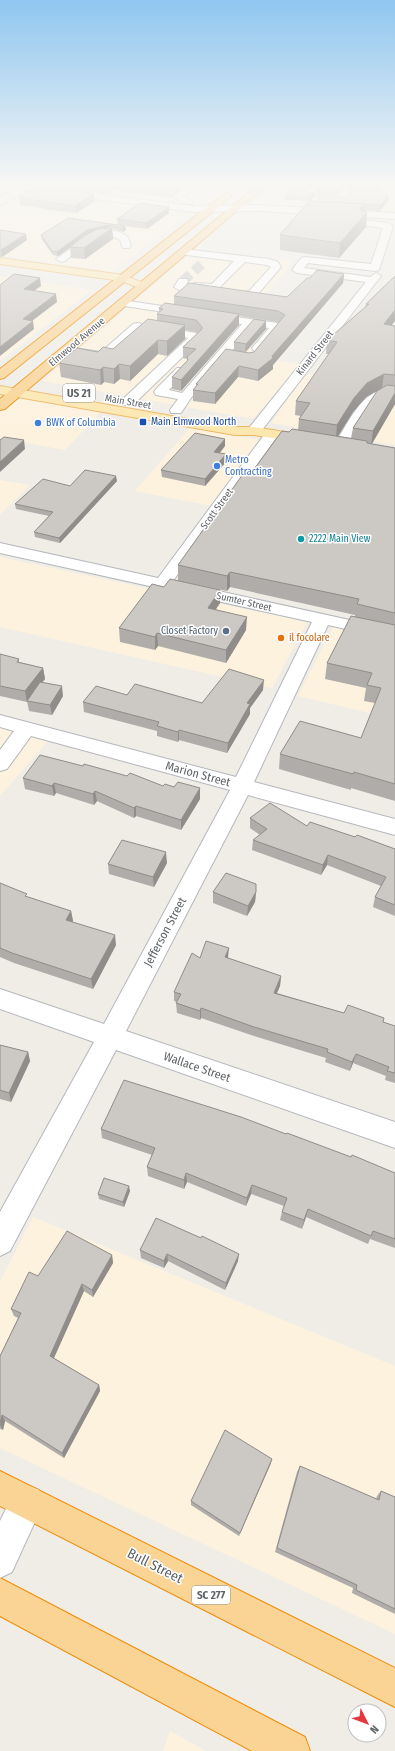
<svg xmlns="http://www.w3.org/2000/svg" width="395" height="1751" viewBox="0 0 395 1751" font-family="'Fira Sans Condensed',sans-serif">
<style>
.commercial{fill:#fdf2de}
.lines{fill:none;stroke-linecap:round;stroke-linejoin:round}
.minor-tunnel{stroke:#cccac7;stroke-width:10;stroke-dasharray:10 5;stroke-linecap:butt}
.minor-casing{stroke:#b4b7bb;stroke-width:2}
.major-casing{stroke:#edb762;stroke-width:2}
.highway-casing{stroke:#ef8d08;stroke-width:2}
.minor{fill:#fff;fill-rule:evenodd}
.major{fill:#fce7af;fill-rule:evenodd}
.highway{fill:#fad494;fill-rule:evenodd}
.wall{fill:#afaca9;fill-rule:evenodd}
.shaded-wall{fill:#8f8c89}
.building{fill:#ccc8c4;stroke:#8f8c89}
.transit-dot{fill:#1a4fb4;stroke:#fff;stroke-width:1.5}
.shop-dot{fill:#3f7fe0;stroke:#fff;stroke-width:1.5}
.culture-dot{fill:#0f9aa8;stroke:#fff;stroke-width:1.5}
.service-dot{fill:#5c6f8a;stroke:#fff;stroke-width:1.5}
.food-dot{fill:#e8710a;stroke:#fff;stroke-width:1.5}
.labels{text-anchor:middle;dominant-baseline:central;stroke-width:3;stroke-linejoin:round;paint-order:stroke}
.far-street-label{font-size:10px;fill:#5e6366;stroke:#fff}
.far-transit-label{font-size:10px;fill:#164399;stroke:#fff;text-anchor:start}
.far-shop-label{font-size:10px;fill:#366cbe;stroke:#fff;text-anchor:start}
.far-culture-label{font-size:10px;fill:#0d838f;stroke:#fff;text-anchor:start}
.far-service-label{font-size:10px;fill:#4e5e75;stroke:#fff;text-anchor:end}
.far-food-label{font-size:10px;fill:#c56008;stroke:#fff;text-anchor:start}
.shield{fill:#fff;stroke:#8e9294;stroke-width:1}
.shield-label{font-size:11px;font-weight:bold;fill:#5e6366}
.street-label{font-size:12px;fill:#5e6366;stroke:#fff}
.near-street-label{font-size:14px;fill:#5e6366;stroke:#fff}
</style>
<rect width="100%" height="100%" fill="#f0ede7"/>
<g class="commercial">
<polygon points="43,184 234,184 204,207 39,186"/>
<polygon points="274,184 383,184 383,188 395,189 395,214 250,204"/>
<polygon points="29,192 192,212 112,272 0,255 0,209"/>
<polygon points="195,250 293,261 248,317 289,325 262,358 300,364 253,419 42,381"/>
<polygon points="0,276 47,283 92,290 0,361"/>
<polygon points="395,349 395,445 271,423 305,374 373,385"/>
<polygon points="15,397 102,411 65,450 0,438 0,410"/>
<polygon points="190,428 261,440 212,506 135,491"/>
<polygon points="0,480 30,485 0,515"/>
<polygon points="0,557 307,622 272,688 0,627"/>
<polygon points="333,627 395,641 395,719 298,696"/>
<polygon points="0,727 49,740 0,796"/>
<polygon points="33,1217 395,1366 395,1634 0,1448 0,1282"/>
<polygon points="170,1731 206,1751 163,1751"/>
</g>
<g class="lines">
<polyline class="minor-tunnel" points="183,281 204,262"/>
<defs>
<g id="minor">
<polygon points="0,184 33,184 33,186 193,206 260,205 395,213 395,219 260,211 193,212 27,190 0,205 0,198 16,189 0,187"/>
<polygon points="185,184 195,184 197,186 184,197 193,202 192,204 186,204 174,197 187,186"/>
<path d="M288,185L315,187L319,190C316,194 314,196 309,195L308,192L285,190L284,188Z"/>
<polygon points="346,188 350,191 346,202 316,203 312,200 316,197 339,197 343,189"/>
<polygon points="364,220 388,223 393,226 379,270 375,271 308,263 304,268 370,277 376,273 381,276 259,434 249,434 247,431 249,428 366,282 297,273 292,270 301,258 305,257 371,264 383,228 361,225 359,223"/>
<path d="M109,230L120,232L128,237L131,246L129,248H123L120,240C100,228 80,249 65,261L61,262L56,259L88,236Z"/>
<path d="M183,249L269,259L278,262L281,267L258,294L247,298L179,290L174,287L179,279H187L188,281L186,285H193L194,283L212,284L234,261L179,254L178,252ZM245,262L267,265L271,267L250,290L246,292L219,288Z"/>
<polygon points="122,300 277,323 283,326 262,351 254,351 252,348 269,328 253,326 191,398 181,413 171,413 170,410 178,399 156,395 154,392 156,389 177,368 185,368 187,371 169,390 182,393 242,324 118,305 117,303 118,301"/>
<polygon points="137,323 196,333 201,339 133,405 123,405 122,402 123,399 188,338 139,330 109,358 98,360 66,355 62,354 60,351 62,348 66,347 101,352 133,324"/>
<path d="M383,389L395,391V399L385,397L374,404L369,410L345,449H335L333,446C347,426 358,396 383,389Z"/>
<polygon points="272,430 277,431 279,434 173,581 395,630 395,640 328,625 254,782 395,819 395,835 248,795 126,1031 395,1122 395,1148 116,1050 10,1251 0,1256 0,1212 94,1042 0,1009 0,989 104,1024 230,790 31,736 7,769 0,771 0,750 14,731 0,727 0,715 236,777 312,622 0,553 0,543 158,578 267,431"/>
<polygon points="27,1485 39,1490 44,1502 12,1572 0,1578 0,1521 15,1490"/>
</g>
<g id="major">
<polygon points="0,258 123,275 146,284 147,286 142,289 121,281 0,264"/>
<polygon points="0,386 235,427 254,427 309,436 314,437 316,440 314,443 309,444 254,435 235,435 0,394"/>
</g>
<g id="highway">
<polygon points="259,184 268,184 5,409 0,410 0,399"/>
<polygon points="227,193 230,194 231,196 230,198 4,378 0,379 0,369 224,194"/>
<polygon points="0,1471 395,1668 395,1707 0,1506"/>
<polygon points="0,1578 305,1737 310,1751 252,1751 0,1616"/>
</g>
</defs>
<use href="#minor" class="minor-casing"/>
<use href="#major" class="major-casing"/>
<use href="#highway" class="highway-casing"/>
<use href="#minor" class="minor"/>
<use href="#major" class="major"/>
<use href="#highway" class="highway"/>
</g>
<g class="wall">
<polygon points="50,184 185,184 185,186 173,196 173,198 113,190 107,193 51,187"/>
<polygon points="295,184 381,184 379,195 388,201 380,211 365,210 366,227 339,258 280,250 280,235 309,201 285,200 285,196 315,192 315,196 312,198 312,201 316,201 347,197 350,190 346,187 342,188 338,196 316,196 316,190 318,188 316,186"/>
<polygon points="94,193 95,201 76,213 42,209 42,208 20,205 19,197"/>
<polygon points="169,213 147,229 125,226 126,230 123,232 112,229 113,239 85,259 71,258 70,247 58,256 53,255 42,240 41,235 68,218 118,225 117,219"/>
<polygon points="0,230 27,240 2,257 0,257"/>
<polygon points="344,274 343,283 273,365 273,369 258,381 238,377 215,404 193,401 193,390 196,387 196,384 234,350 234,342 266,329 246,352 249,353 254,352 279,323 277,322 239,316 239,325 181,391 172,389 172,377 187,361 187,359 183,358 183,347 198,333 196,332 185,330 185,339 167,356 158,354 130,381 120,379 114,384 104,382 101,385 61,377 59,363 98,352 113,349 157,320 157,314 159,312 159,308 174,304 174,296 287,297 310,278"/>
<path d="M395,276V321L391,325L395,326V404L372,444L395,448V801L351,788V790L279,769L280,754L361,738L375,703L364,701L366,688L325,679L327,663L355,617V615L230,587L227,591L178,581V565L249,476L289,432L298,430L299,419L301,416L295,415L296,401L329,354H326L327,340L365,307L366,304ZM383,388L353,428L351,438L338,436L353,412L366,397Z"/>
<polygon points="225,446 220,453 226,462 205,486 162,477 161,470"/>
<polygon points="117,481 60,543 35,537 34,532 49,516 16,509 15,504 70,486"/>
<polygon points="164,587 220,590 220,603 216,609 246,630 226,663 158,646 155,650 120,642 119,628"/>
<polygon points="0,654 19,659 19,662 43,668 45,679 42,682 63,696 52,715 29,711 27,701 27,702 0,696"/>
<polygon points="263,690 250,708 250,714 227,753 179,740 178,742 157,736 157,731 84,712 83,702 127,695 202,703"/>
<polygon points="23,778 200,788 200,799 181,830 136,816 134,818 97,801 94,805 56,793 54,796 25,789"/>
<polygon points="250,818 307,826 355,837 395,849 395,916 373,907 375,897 381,886 327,865 321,875 252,850 253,840 260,835 250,828"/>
<polygon points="167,863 154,887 109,874 108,864"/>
<polygon points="0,883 27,897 71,911 73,921 72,922 116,945 93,989 14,963 0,957"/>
<polygon points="213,892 256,892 255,902 247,916 213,903"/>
<polygon points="200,958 228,958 281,976 280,986 277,993 344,1013 384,1018 383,1022 395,1026 395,1083 385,1080 386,1076 353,1063 350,1071 325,1062 326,1058 254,1036 201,1018 200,1020 177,1013 176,1003 177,1002 174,1001 174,992"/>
<polygon points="0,1045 28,1052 30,1061 11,1102 0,1099"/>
<polygon points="101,1129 286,1134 395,1173 395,1248 370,1239 368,1244 306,1217 302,1229 280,1220 282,1212 284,1206 251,1194 246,1206 187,1182 184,1189 148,1176 147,1167 152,1155 102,1138"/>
<polygon points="130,1191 124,1207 99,1199 98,1194"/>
<polygon points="140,1250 238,1261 225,1290 168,1261 164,1268 141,1258"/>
<polygon points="112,1255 113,1263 93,1297 84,1291 54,1358 99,1385 100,1391 64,1458 5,1421 3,1430 0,1429 0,1356 18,1318 14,1316 11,1309 38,1276"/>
<polygon points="271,1463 239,1536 191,1505 191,1501"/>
<polygon points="300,1466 376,1499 377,1496 381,1491 395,1497 395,1614 352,1593 353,1588 275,1552 297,1472"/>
</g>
<g class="shaded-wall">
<polygon points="106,184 112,184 113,190 107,193"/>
<polygon points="176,184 185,184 185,186 173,196 173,198 173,186"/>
<polygon points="341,184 346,184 346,187 342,188 338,196 339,190"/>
<polygon points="315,192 315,196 312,198 311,195"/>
<polygon points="94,193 95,201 76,213 75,206"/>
<polygon points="389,195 388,201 380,211 381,205"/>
<polygon points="365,204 364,216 367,212 366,227 339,258 340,243 359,208"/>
<polygon points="169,207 169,213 147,229 146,223"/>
<polygon points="108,225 109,229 88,235 58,256 57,252 87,230"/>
<polygon points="125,226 126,230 123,232 122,228"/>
<polygon points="112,228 113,239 85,259 84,248"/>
<polygon points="26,234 27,240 2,257 1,250"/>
<polygon points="344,274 343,283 273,365 273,369 258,381 258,370 272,356"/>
<polygon points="40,278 41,286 25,297 24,289"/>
<polygon points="56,294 57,302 24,327 23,319"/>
<polygon points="395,310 395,321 382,337 384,324"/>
<polygon points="239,314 239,325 181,391 181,380"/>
<polygon points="33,321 34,329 0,356 0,347"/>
<polygon points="266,321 266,329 245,352 246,344"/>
<polygon points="185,325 185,339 167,356 167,341"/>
<polygon points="158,340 158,354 130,381 130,366"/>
<polygon points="119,364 120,379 114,384 114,369"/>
<polygon points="239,366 238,377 215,404 215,393"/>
<polygon points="103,367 104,382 101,385 100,370"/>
<polygon points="384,374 382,388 366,397 353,412 336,439 337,425 354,398 367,383"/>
<polygon points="395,393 395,404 371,445 373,431"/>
<polygon points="225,439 225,446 214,459 214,452"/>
<polygon points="24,440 25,449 0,472 0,462"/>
<polygon points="226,454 226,462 205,486 205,479"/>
<polygon points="116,476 117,481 60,543 59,538"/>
<polygon points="230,572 230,587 227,591 227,576"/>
<polygon points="220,590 220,603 208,621 208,608"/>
<polygon points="247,617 246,630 226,663 226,650"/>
<polygon points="157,633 158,646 155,650 155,637"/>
<polygon points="43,668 45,679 27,702 25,691"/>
<polygon points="264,680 263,690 250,708 250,714 227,753 228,743 247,703"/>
<polygon points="62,686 63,696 52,715 50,705"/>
<polygon points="179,730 179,740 178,742 178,732"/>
<polygon points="54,783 56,793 54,796 52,786"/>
<polygon points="200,788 200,799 181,830 181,820"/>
<polygon points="95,791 97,801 94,805 93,794"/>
<polygon points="136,806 136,816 134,818 134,808"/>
<polygon points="166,852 167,863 154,887 153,877"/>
<polygon points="328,855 327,865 321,875 323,865"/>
<polygon points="256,892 255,902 247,916 248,906"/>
<polygon points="71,911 73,921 67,930 66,920"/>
<polygon points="115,935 116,945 93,989 91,979"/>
<polygon points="229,948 228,958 225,957"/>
<polygon points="281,976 280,986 273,1002 274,993"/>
<polygon points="201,1008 201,1018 200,1020 200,1011"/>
<polygon points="28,1052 30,1061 11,1102 9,1093"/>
<polygon points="356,1054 353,1063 350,1071 352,1062"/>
<polygon points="186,1173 187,1182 184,1189 184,1180"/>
<polygon points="252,1185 251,1194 246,1206 247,1198"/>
<polygon points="129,1186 130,1191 124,1207 123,1202"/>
<polygon points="308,1209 306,1217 302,1229 304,1220"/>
<polygon points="167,1254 168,1261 164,1268 164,1261"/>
<polygon points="239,1254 238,1261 225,1290 226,1283"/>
<polygon points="112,1255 113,1263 93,1297 92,1290"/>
<polygon points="82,1284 84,1291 52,1362 50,1356"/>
<polygon points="99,1385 100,1391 64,1458 62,1453"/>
<polygon points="2,1415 5,1421 3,1430 0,1425"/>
<polygon points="272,1459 271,1463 239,1536 240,1533"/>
</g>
<g class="building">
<polygon points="136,184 176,184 173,186 173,188"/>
<polygon points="321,184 341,184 339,190 316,190"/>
<polygon points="350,184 381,184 378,195 389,195 381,205 316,201 318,198 347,197 352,186"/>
<polygon points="39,186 94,193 75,206 42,201 43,201 19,197"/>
<polygon points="289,188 307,190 309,193 315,192 311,195 312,198 285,196"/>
<polygon points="309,201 365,204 359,208 362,211 367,212 340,243 280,235"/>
<polygon points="140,203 169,207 146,223 117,219"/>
<polygon points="68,218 125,226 122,228 108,225 87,230 57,252 52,251 41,235"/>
<polygon points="112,228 84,248 70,247 84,236 98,229"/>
<polygon points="0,230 26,234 1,250 0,250"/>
<polygon points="317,270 344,274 272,356 273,358 258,370 239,366 215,393 193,390 198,384 196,384 226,349 249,353 254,352 285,315 278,311 174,296 189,283 287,297 307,278 310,278"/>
<polygon points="14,274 40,278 24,289 56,294 23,319 33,321 0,347 0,285"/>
<polygon points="395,276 395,310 384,324 395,326 395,375 384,374 367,383 354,398 337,425 299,419 310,403 296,401 337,342 327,340 369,304 366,304"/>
<polygon points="165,303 239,314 181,380 172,377 188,360 187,357 196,349 183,347 202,329 202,327 196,320 157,314 163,309 159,308"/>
<polygon points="148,319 185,325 167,341 158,340 130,366 119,364 114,369 103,367 100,370 59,363 77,348 98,352 103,347 113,349"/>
<polygon points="254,319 266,321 246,344 234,342"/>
<polygon points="387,385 395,386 395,393 373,431 353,428 377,391"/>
<polygon points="292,429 367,441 367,443 395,448 395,613 357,604 359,599 230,572 227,576 178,565 243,474 249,476 282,431 289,432"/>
<polygon points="195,433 225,439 214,452 226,454 205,479 161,470"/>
<polygon points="4,437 24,440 0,462 0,440"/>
<polygon points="85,470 116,476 59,538 34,532 53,512 15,504 43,479 70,486"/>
<polygon points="170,579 220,590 208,608 247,617 226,650 157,633 155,637 119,628 152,584 164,587"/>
<polygon points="351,616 395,625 395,784 354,772 353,774 280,754 300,721 361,738 381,688 367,685 372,673 327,663"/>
<polygon points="0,654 19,659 17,662 43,668 25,691 0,686"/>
<polygon points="229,669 264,680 247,703 250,704 228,743 179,730 178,732 157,726 159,722 83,702 96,686 127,695 135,684 202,703"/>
<polygon points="40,682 62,686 50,705 27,701"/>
<polygon points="40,755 83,766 84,764 127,776 130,773 163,786 165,784 174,787 178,782 200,788 181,820 136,806 134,808 95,791 93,794 54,783 52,786 23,778"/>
<polygon points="270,803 307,826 310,822 355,837 357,835 395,849 395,905 375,897 386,877 328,855 323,865 253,840 267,829 250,818"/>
<polygon points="122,840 166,852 153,877 108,864"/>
<polygon points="226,873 256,884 256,892 248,906 213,892"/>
<polygon points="0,883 27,894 25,896 71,911 66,920 115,935 91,979 12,953 0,948"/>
<polygon points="206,941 229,948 225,957 281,976 274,993 344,1013 348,1005 384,1018 383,1022 395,1026 395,1073 387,1071 389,1067 356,1054 352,1062 327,1052 328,1049 254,1027 201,1008 200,1011 176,1003 181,994 174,992 192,953 200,958"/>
<polygon points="0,1045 28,1052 9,1093 0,1090"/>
<polygon points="124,1080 241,1117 286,1134 287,1133 351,1157 352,1155 395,1173 395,1239 373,1231 371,1236 308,1209 304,1220 282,1212 287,1198 252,1185 247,1198 186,1173 184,1180 147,1167 155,1148 101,1129"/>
<polygon points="104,1178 129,1186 123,1202 98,1194"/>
<polygon points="156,1218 201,1238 202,1236 239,1254 226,1283 167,1254 164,1261 140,1250"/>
<polygon points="67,1231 112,1255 92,1290 82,1284 50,1356 99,1385 62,1453 2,1415 0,1423 0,1356 21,1313 11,1309 29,1272 38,1276"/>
<polygon points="225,1430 272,1459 240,1533 191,1501"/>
<polygon points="300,1466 379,1500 381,1491 395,1497 395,1609 356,1590 357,1585 277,1548"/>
</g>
<linearGradient id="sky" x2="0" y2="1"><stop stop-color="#8fc6f0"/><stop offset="0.43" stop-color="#f8f7f4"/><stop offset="1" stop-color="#f8f7f4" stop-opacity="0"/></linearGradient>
<rect width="395" height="429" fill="url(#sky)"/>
<rect class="transit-dot" x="139" y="418" width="8" height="8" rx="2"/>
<g class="shop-dot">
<circle cx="38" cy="423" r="4"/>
<circle cx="217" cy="466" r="4"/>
</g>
<circle class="culture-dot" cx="301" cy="539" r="4"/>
<circle class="service-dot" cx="226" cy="631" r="4"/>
<circle class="food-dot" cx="281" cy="638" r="4"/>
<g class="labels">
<g class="far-street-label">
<text transform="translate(77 342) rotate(-40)">Elmwood Avenue</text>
<text transform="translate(315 353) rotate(-52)">Kinard Street</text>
<text transform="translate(128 402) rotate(10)">Main Street</text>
<text transform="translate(217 509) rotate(-54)">Scott Street</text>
<text transform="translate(244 602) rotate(13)">Sumter Street</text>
</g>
<g class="far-transit-label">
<text x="151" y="422">Main Elmwood North</text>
</g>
<g class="far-shop-label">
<text x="46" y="423">BWK of Columbia</text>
<text x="225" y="460">Metro<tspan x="225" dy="12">Contracting</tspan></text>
</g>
<g class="far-culture-label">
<text x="309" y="539">2222 Main View</text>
</g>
<g class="far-service-label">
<text x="218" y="631">Closet Factory</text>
</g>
<g class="far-food-label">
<text x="289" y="638">il focolare</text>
</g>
<g class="shield">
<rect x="63" y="384" width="32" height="18" rx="3"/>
<rect x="192" y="1586" width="38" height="18" rx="3"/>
</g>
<g class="shield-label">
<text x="79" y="393">US 21</text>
<text x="211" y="1595">SC 277</text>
</g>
<g class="street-label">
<text transform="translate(198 774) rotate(15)">Marion Street</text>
<text transform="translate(165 932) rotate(-62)">Jefferson Street</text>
<text transform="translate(197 1067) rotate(19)">Wallace Street</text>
</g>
<g class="near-street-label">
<text transform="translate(155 1566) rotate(27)">Bull Street</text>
</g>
</g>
<g transform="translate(367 1723) rotate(132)"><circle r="19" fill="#ffffff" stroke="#bfc1c2"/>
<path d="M0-3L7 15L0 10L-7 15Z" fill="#e4383e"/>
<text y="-6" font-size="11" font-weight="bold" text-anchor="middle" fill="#5e6366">N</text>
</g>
</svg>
